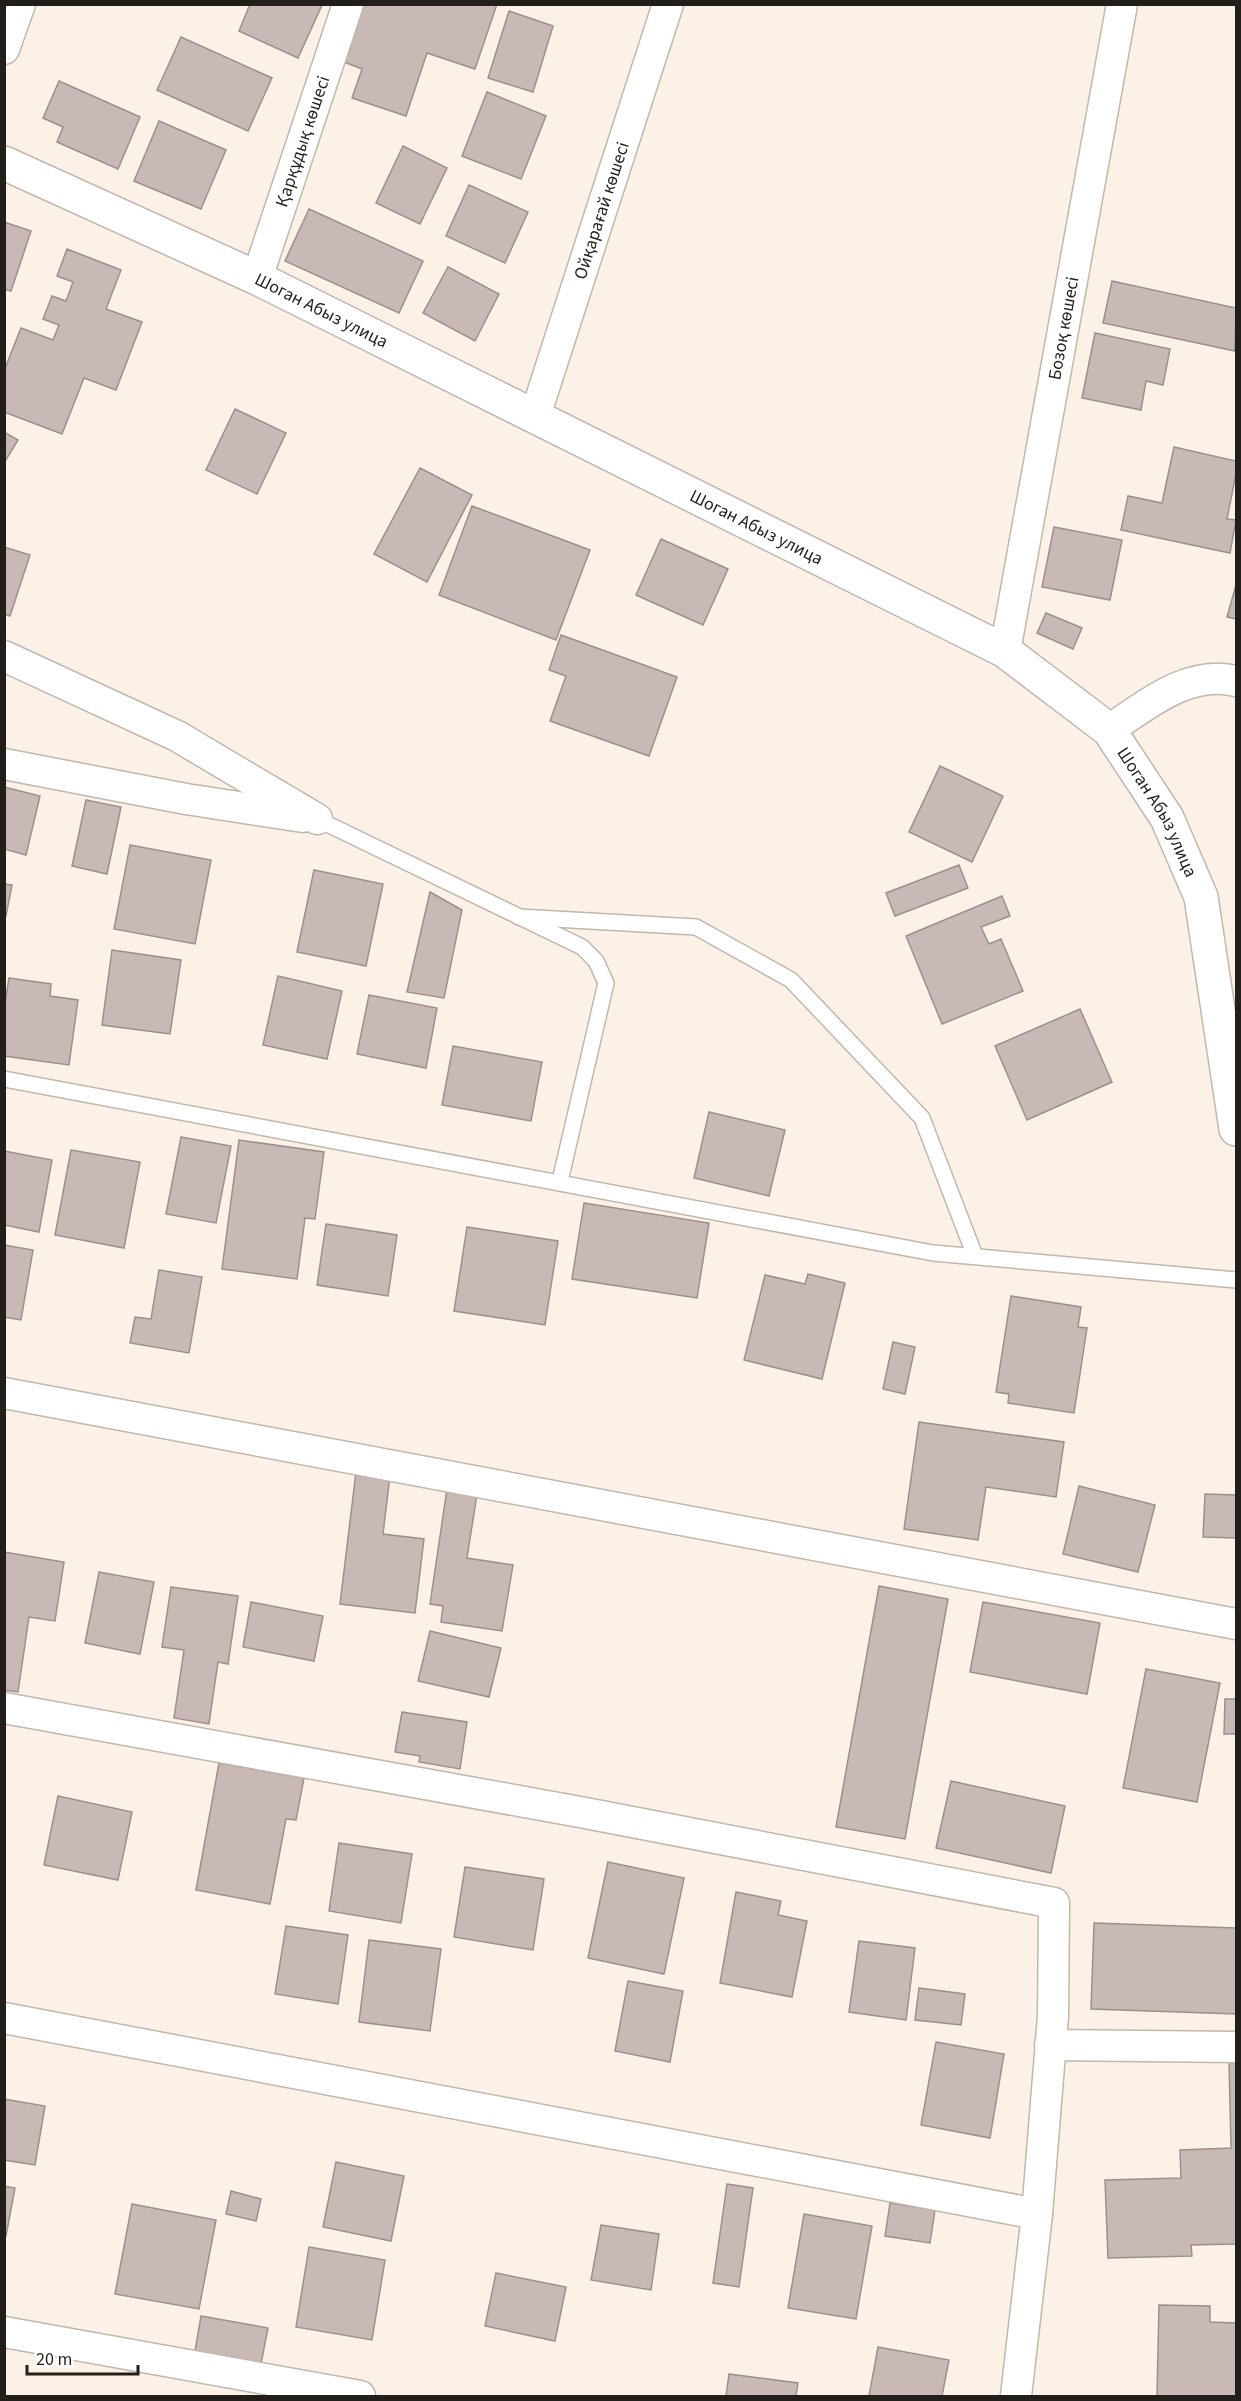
<svg xmlns="http://www.w3.org/2000/svg" width="1241" height="2401" viewBox="0 0 1241 2401" font-family="'Source Sans 3',sans-serif">
<style>
.building{fill:#c8b9b6;stroke:#9e8f8c;stroke-width:1.5}
.lines{fill:none;stroke-linecap:round;stroke-linejoin:round}
.service-casing{stroke:#c2b7ad;stroke-width:18}
.minor-casing{stroke:#c2b7ad;stroke-width:33}
.tertiary-casing{stroke:#c2b7ad;stroke-width:36}
.service{stroke:#fff;stroke-width:15}
.minor{stroke:#fff;stroke-width:30}
.tertiary{stroke:#fff;stroke-width:33}
.labels{text-anchor:middle;dominant-baseline:central;stroke-width:4.5;stroke-linejoin:round;paint-order:stroke}
.street-label{font-size:18px;fill:#221e1a;stroke:#fff}
</style>
<rect width="100%" height="100%" fill="#fcf1e6"/>
<g class="building">
<polygon points="250,4 320,4 322,5 298,58 239,31"/>
<polygon points="364,4 497,4 475,69 427,53 406,116 352,98 362,69 344,62"/>
<polygon points="509,11 553,26 533,92 488,78"/>
<polygon points="181,37 272,78 248,131 157,90"/>
<polygon points="59,81 140,117 118,169 57,142 63,127 43,118"/>
<polygon points="487,92 546,116 521,179 462,156"/>
<polygon points="159,121 226,150 201,209 134,181"/>
<polygon points="403,146 447,168 420,224 376,203"/>
<polygon points="469,185 528,212 505,263 446,236"/>
<polygon points="309,209 423,261 399,313 285,261"/>
<polygon points="4,222 31,231 11,291 4,289"/>
<polygon points="67,249 121,270 106,309 142,322 116,390 84,378 62,434 4,412 4,371 21,328 53,340 59,325 43,319 52,296 66,301 73,282 57,276"/>
<polygon points="448,267 499,294 475,341 423,313"/>
<polygon points="1112,281 1236,308 1235,351 1103,323"/>
<polygon points="1095,333 1170,349 1163,385 1146,381 1141,410 1082,398"/>
<polygon points="235,409 286,433 257,494 206,470"/>
<polygon points="4,432 18,440 4,463"/>
<polygon points="1174,447 1236,461 1236,474 1227,519 1236,520 1230,553 1121,530 1128,496 1162,503"/>
<polygon points="420,468 472,495 427,582 374,554"/>
<polygon points="472,506 590,550 556,640 439,595"/>
<polygon points="1054,527 1122,540 1110,600 1042,587"/>
<polygon points="661,539 728,569 703,625 636,595"/>
<polygon points="4,547 30,555 10,616 4,614"/>
<polygon points="1236,585 1236,619 1227,617"/>
<polygon points="1046,613 1082,628 1073,649 1037,633"/>
<polygon points="561,635 677,677 649,756 550,721 566,676 549,670"/>
<polygon points="940,766 1003,796 972,862 909,832"/>
<polygon points="4,787 40,796 26,855 4,849"/>
<polygon points="86,800 121,807 107,874 72,866"/>
<polygon points="130,845 211,860 195,944 114,929"/>
<polygon points="959,865 968,888 895,916 886,893"/>
<polygon points="314,870 383,884 366,966 297,952"/>
<polygon points="4,884 12,885 6,916 4,916"/>
<polygon points="430,892 462,910 444,998 407,992"/>
<polygon points="1002,896 1010,916 981,927 989,944 1001,939 1023,991 942,1024 906,936"/>
<polygon points="112,950 181,960 170,1034 102,1025"/>
<polygon points="278,976 342,991 327,1059 263,1045"/>
<polygon points="9,978 51,984 50,996 78,1000 69,1065 4,1056 4,1009"/>
<polygon points="369,995 437,1008 426,1068 357,1054"/>
<polygon points="1080,1009 1112,1082 1027,1120 995,1046"/>
<polygon points="453,1046 542,1062 531,1121 442,1105"/>
<polygon points="709,1112 785,1130 769,1196 694,1178"/>
<polygon points="181,1137 231,1146 216,1223 166,1214"/>
<polygon points="239,1140 324,1152 315,1219 305,1218 297,1279 222,1269"/>
<polygon points="71,1150 140,1162 124,1248 55,1235"/>
<polygon points="4,1151 52,1160 39,1232 4,1225"/>
<polygon points="584,1203 709,1223 697,1298 572,1279"/>
<polygon points="326,1224 397,1235 388,1296 317,1285"/>
<polygon points="467,1227 558,1241 545,1325 454,1311"/>
<polygon points="4,1245 33,1250 21,1320 4,1317"/>
<polygon points="159,1270 202,1277 189,1353 130,1343 135,1317 151,1319"/>
<polygon points="808,1274 845,1283 822,1379 744,1360 765,1275 805,1284"/>
<polygon points="1011,1296 1081,1307 1078,1327 1087,1328 1074,1413 1008,1403 1009,1394 996,1392"/>
<polygon points="893,1342 915,1347 905,1394 883,1389"/>
<polygon points="919,1422 1064,1442 1056,1497 986,1487 978,1540 904,1529"/>
<polygon points="356,1472 390,1476 383,1534 424,1539 415,1613 340,1604"/>
<polygon points="1079,1486 1155,1505 1138,1572 1063,1554"/>
<polygon points="447,1489 477,1494 467,1558 513,1565 502,1631 441,1622 443,1606 430,1604"/>
<polygon points="1205,1494 1236,1495 1236,1538 1203,1537"/>
<polygon points="4,1552 64,1562 55,1621 29,1617 18,1692 4,1690"/>
<polygon points="99,1572 154,1582 140,1654 85,1643"/>
<polygon points="879,1586 948,1599 905,1839 836,1827"/>
<polygon points="171,1587 238,1596 228,1664 218,1662 209,1724 174,1718 184,1650 162,1647"/>
<polygon points="251,1602 323,1616 314,1661 243,1647"/>
<polygon points="983,1602 1100,1623 1087,1694 970,1672"/>
<polygon points="430,1631 501,1648 489,1697 418,1681"/>
<polygon points="1146,1669 1220,1683 1197,1802 1123,1788"/>
<polygon points="1225,1699 1236,1699 1236,1734 1224,1734"/>
<polygon points="402,1712 467,1722 460,1769 419,1762 420,1756 395,1752"/>
<polygon points="219,1763 304,1778 296,1820 286,1819 270,1904 196,1890"/>
<polygon points="951,1781 1065,1806 1051,1873 936,1848"/>
<polygon points="58,1796 132,1812 118,1880 44,1865"/>
<polygon points="339,1843 412,1854 401,1923 329,1911"/>
<polygon points="608,1862 684,1878 664,1974 588,1958"/>
<polygon points="465,1867 544,1879 533,1950 454,1937"/>
<polygon points="736,1892 781,1901 778,1915 807,1921 792,1997 720,1983"/>
<polygon points="1094,1923 1236,1928 1236,2014 1091,2009"/>
<polygon points="286,1926 348,1935 338,2004 275,1994"/>
<polygon points="369,1940 441,1949 430,2031 359,2022"/>
<polygon points="859,1941 915,1948 906,2020 849,2012"/>
<polygon points="628,1981 683,1991 670,2062 615,2051"/>
<polygon points="919,1988 965,1994 961,2025 915,2020"/>
<polygon points="936,2042 1004,2054 990,2138 921,2125"/>
<polygon points="1229,2061 1236,2061 1236,2244 1191,2245 1192,2256 1108,2258 1105,2180 1181,2178 1180,2150 1231,2148"/>
<polygon points="4,2099 45,2106 35,2165 4,2160"/>
<polygon points="336,2162 404,2176 391,2241 323,2227"/>
<polygon points="727,2184 753,2188 739,2287 713,2283"/>
<polygon points="4,2186 15,2188 6,2236 4,2236"/>
<polygon points="231,2191 261,2199 256,2221 226,2214"/>
<polygon points="890,2203 935,2210 930,2243 885,2236"/>
<polygon points="132,2204 216,2220 199,2309 115,2294"/>
<polygon points="804,2214 872,2226 856,2319 788,2308"/>
<polygon points="601,2225 659,2234 651,2290 591,2280"/>
<polygon points="309,2247 385,2260 372,2340 296,2327"/>
<polygon points="496,2273 566,2287 555,2341 485,2326"/>
<polygon points="1159,2305 1210,2306 1210,2322 1236,2323 1236,2396 1157,2396"/>
<polygon points="201,2316 268,2328 260,2369 194,2357"/>
<polygon points="878,2347 949,2360 942,2396 869,2396"/>
<polygon points="729,2374 798,2383 796,2396 726,2396"/>
</g>
<g class="lines">
<defs>
<g id="service">
<polyline points="317,819 582,947 596,961 606,983 560,1181"/>
<polyline points="519,917 696,927 791,980 922,1118 975,1256"/>
<polyline points="4,1079 933,1253 1236,1280"/>
</g>
<g id="minor">
<polyline points="4,49 20,4"/>
<path id="s1" d="M257,278L348,4"/>
<path id="s2" d="M535,416L668,4"/>
<path id="s3" d="M1005,651L1122,4"/>
<polyline points="4,656 177,736 317,819"/>
<path d="M1109,730C1146,705 1189,669 1236,681"/>
<polyline points="4,764 186,799 303,817"/>
<polyline points="4,1393 1236,1624"/>
<polyline points="4,1708 580,1812 1054,1903 1053,2016 1037,2214 1016,2396"/>
<polyline points="4,2018 1037,2214"/>
<polyline points="1050,2045 1236,2047"/>
<polyline points="4,2332 360,2396"/>
</g>
<g id="tertiary">
<path id="s4" d="M4,163L257,278L1005,651L1109,730L1167,818L1201,897L1236,1129"/>
</g>
</defs>
<use href="#service" class="service-casing"/>
<use href="#minor" class="minor-casing"/>
<use href="#tertiary" class="tertiary-casing"/>
<use href="#service" class="service"/>
<use href="#minor" class="minor"/>
<use href="#tertiary" class="tertiary"/>
</g>
<g class="labels">
<g class="street-label">
<text stroke="none"><textPath href="#s1" startOffset="144">Қарқұдық көшесі</textPath></text>
<text stroke="none"><textPath href="#s2" startOffset="216">Ойқарағай көшесі</textPath></text>
<text stroke="none"><textPath href="#s4" startOffset="350">Шоган Абыз улица</textPath></text>
<text stroke="none"><textPath href="#s3" startOffset="328">Бозоқ көшесі</textPath></text>
<text stroke="none"><textPath href="#s4" startOffset="836">Шоган Абыз улица</textPath></text>
<text stroke="none"><textPath href="#s4" startOffset="1340">Шоган Абыз улица</textPath></text>
</g>
</g>
<rect width="1241" height="2401" fill="none" stroke="#221e1a" stroke-width="12"/>
<path d="M27 2365v9h111v-9" fill="none" stroke="#221e1a" stroke-width="3"/>
<text x="36" y="2365" font-size="18" fill="#221e1a" stroke="#ffffff" stroke-width="4.5" paint-order="stroke">20 m</text>
</svg>
